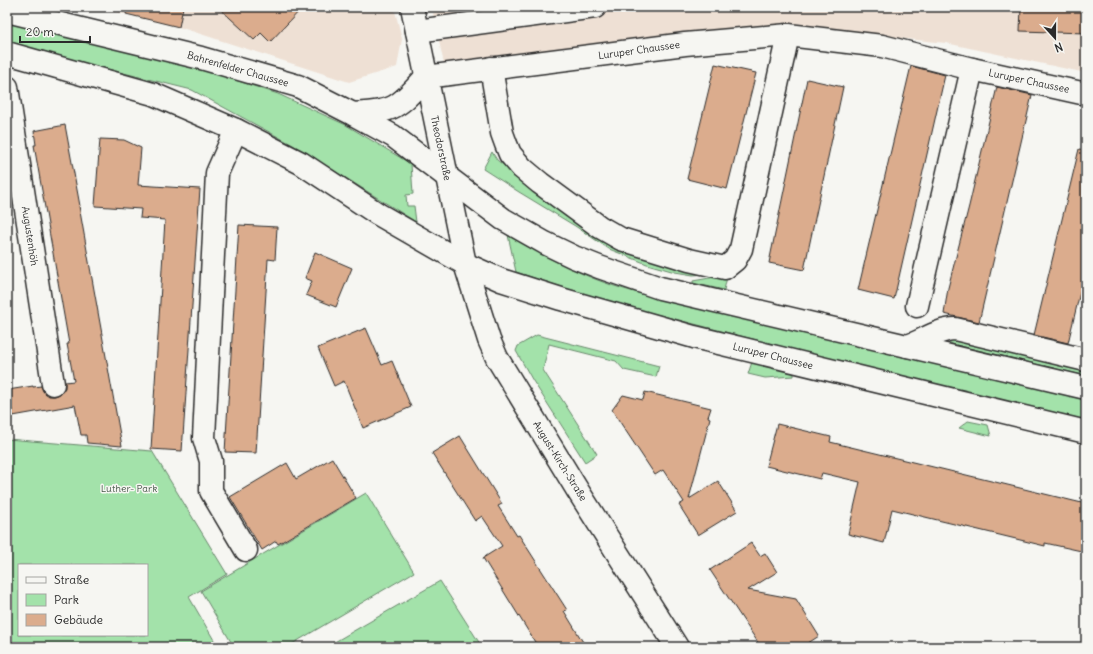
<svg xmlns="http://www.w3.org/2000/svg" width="1093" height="654" viewBox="0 0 1093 654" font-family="Delius,sans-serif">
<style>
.built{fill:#eee0d4}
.green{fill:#a3e2aa;stroke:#67866a;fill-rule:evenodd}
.building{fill:#dbac8d;stroke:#2b2b2b}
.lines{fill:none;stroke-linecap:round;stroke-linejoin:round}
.minor-casing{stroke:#2b2b2b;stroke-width:25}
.major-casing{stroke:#2b2b2b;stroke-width:25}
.minor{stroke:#f6f6f2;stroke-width:22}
.major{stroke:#f6f6f2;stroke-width:22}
.labels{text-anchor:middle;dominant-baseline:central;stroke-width:3;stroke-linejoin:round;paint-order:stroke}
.street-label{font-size:10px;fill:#2b2b2b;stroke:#f6f6f2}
.park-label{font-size:10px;fill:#49594b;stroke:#f6f6f2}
</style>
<rect width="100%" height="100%" fill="#f6f6f2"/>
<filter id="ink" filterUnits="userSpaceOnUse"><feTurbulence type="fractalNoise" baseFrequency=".025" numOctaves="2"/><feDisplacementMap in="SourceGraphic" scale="8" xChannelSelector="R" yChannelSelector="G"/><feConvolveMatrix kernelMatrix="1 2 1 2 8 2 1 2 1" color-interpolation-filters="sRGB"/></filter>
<g filter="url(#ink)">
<g class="built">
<polygon points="95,7 394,7 402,39 397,67 349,82 179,27"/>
<polygon points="469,7 1086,7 1086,73 946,43 773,25 444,64 433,13"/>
</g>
<g class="green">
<polygon points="7,18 192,66 278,94 346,125 411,164 413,194 406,195 407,206 414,206 416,222 293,145 192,90 7,44"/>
<polygon points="492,152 497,160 502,164 588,227 706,274 693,275 675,272 647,264 609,249 575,226 519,192 483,169"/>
<path d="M508,235C536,252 565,267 595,279C620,289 646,295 672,302L1086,400V420L834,360L601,300L516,272Z"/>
<polygon points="720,276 727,277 724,290 693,283 693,281"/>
<polygon points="537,335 659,366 656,377 624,370 616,361 549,344 543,370 597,454 585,462 533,381 516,351 518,346"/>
<polygon points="949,338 1086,367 1086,376 952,344 949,342"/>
<polygon points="752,362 794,373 794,376 765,378 748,374"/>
<polygon points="968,421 988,425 991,436 959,428"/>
<path d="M7,439L152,451L227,574L189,597L218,647H7ZM19,565H147V635H19Z"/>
<polygon points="366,493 414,572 287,647 234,647 201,591"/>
<polygon points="440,581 482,647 326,647"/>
</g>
<g class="building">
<polygon points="127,7 183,7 179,27 126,14"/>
<polygon points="218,7 303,7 270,42 261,33 254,40"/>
<polygon points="1021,7 1086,7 1086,33 1020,31"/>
<polygon points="715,64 756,73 727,189 687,179"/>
<polygon points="911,66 945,75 894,299 858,290"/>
<polygon points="807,79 843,87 804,270 769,263"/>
<polygon points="997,87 1032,95 979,322 944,314 948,288 969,206"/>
<polygon points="65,125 80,206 79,206 122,446 87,443 86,435 81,435 75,405 13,416 8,390 33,386 33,387 41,386 44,392 49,396 55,396 61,393 65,388 65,382 74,381 67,344 69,344 34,145 36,145 34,131"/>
<polygon points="100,139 124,140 141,148 138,185 200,189 182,451 151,449 165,220 140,218 141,209 95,206"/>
<polygon points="1079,149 1086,150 1086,267 1068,343 1034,335"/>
<polygon points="239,225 277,227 275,260 268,259 256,453 225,452"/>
<polygon points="315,252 352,268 336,307 306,295 312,281 305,278"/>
<polygon points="366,328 382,365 392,361 411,407 363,428 344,381 334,386 318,348"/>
<polygon points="645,392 711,408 708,417 710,418 689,499 718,481 737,511 698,535 679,505 684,502 663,470 655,475 612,410 623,395 643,400"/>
<polygon points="777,424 831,437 830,442 1086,504 1086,552 1045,543 1045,546 892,509 884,543 848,534 860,482 822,473 820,479 766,466"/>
<polygon points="460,436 502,504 498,506 517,536 519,535 567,610 564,611 586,647 538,647 483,558 502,546 482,516 475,521 432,453"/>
<polygon points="332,458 356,498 278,544 276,541 262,550 230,497 287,463 296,479"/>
<polygon points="751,543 760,556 765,553 777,572 748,590 796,599 819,636 802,647 761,647 710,570"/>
</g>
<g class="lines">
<defs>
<g id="minor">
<polyline points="412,7 465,264 489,340 497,358 578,491 677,647"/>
<polyline points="417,31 595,7"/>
<polyline points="491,68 502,133 506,144 510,154 522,168 540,183 600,227 621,239 689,260 725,268 735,260 741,249 788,35"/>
<polyline points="426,77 685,44 788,35 882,46 972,69 1086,94"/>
<polyline points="7,87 53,384"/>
<path d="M353,114C366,113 379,113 391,108C405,102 416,87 426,77"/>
<polyline points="236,130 217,173 204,438 211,461 211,491 246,550"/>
<polyline points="917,306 972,69"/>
<path d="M907,346C923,341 938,329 955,329L1086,360"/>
</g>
<g id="major">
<polyline points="7,11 201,58 298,86 353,114 393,136 503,219 545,243 574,257 599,267 660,288 1086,388"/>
<polyline points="7,53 153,94 236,130 301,163 378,214 465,264 501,280 561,299 694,337 1086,432"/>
</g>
</defs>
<use href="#minor" class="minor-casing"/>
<use href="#major" class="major-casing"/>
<use href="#minor" class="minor"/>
<use href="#major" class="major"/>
</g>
</g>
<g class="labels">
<g class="street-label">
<text transform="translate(639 50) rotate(-8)">Luruper Chaussee</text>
<text transform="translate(238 69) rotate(16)">Bahrenfelder Chaussee</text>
<text transform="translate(1029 81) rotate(12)">Luruper Chaussee</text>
<text transform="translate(441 148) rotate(78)">Theodorstraße</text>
<text transform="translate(30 236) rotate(81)">Augustenhöh</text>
<text transform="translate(773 356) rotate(14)">Luruper Chaussee</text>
<text transform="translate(560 461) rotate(58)">August-Kirch-Straße</text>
</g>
<g class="park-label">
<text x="129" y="488">Luther- Park</text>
</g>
</g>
<rect width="1093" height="654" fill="none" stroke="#f6f6f2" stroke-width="24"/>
<rect x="12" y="12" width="1069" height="630" fill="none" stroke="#2b2b2b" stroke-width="1.5" filter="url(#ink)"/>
<rect x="18" y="564" width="130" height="72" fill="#f6f6f2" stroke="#a5a5a2"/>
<rect x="26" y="577" width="20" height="6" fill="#f6f6f2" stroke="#a5a5a2"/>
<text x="54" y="584" font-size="12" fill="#2b2b2b">Straße</text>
<rect x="26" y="594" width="20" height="12" fill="#a3e2aa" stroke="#a5a5a2"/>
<text x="54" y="604" font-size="12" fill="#2b2b2b">Park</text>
<rect x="26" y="614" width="20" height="12" fill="#dbac8d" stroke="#a5a5a2"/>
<text x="54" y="624" font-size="12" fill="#2b2b2b">Gebäude</text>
<g transform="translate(1055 38) rotate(159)" stroke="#f6f6f2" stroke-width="3" paint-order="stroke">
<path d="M0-3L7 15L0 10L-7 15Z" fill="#2b2b2b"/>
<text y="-6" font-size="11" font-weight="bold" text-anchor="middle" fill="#2b2b2b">N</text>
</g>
<path d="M20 36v6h70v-6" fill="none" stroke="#2b2b2b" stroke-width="2"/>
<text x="26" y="36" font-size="12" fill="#2b2b2b" stroke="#f6f6f2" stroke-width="3" paint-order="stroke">20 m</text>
</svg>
